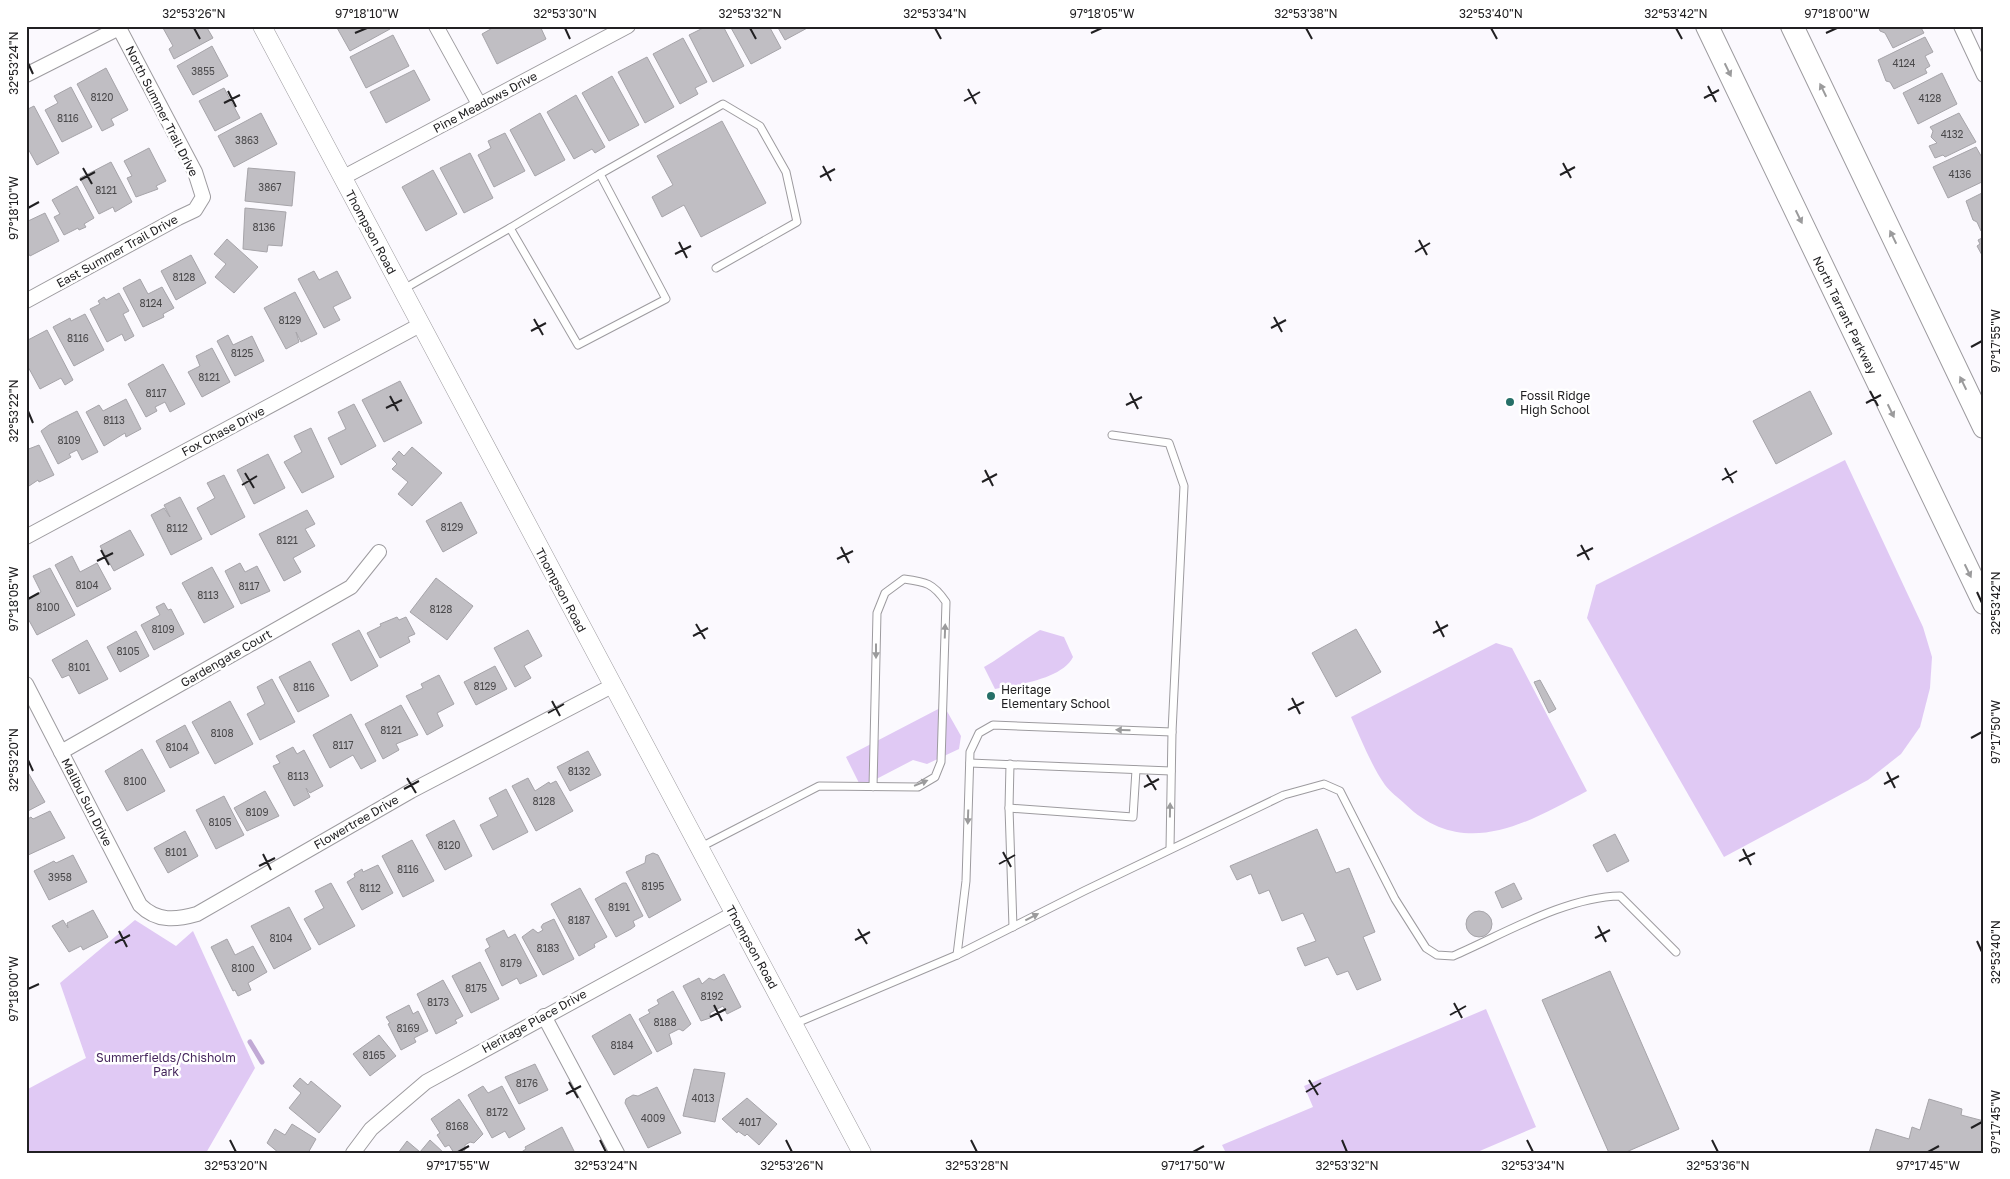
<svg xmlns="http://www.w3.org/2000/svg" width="2010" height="1179" viewBox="0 0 2010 1179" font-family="'Golos Text',sans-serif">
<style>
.green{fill:#e0c9f4}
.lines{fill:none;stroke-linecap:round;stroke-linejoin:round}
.stream{stroke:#c1a9d5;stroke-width:5}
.building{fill:#c0bec3;stroke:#a6a4a9}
.service-casing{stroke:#9d9b9f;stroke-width:9}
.minor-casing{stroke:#9d9b9f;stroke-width:16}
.tertiary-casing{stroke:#9d9b9f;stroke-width:19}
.primary-casing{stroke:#9d9b9f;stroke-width:24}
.service{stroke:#fff;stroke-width:7}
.minor{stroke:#fff;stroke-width:14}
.tertiary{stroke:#fff;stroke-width:18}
.primary{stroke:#fff;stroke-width:22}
.oneway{fill:#9b9b9c}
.ticks{fill:none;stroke:#212022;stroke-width:2}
.poi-dot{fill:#266f68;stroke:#fff;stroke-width:2}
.labels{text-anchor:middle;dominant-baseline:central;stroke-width:5;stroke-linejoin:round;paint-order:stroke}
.number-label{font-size:10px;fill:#49484a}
.street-label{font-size:12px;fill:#212022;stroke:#fff}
.poi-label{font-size:12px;fill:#212022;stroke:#fff;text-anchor:start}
.park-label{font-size:12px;fill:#45265c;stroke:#fff}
.neatline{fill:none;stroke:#212022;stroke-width:2}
.ticks-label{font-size:12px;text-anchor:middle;fill:#212022}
</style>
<rect width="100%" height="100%" fill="#fbf9fe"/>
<g class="green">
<polygon points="1845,460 1923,627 1932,657 1930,688 1920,727 1901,754 1868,780 1724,857 1587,618 1596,585"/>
<path d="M1040,630L1064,637L1073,657C1062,679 1017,685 995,689L984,667C1004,656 1020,642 1040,630Z"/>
<path d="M1496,643L1512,648L1587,791C1527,823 1464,861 1405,804C1399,798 1390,792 1385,785C1371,765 1361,739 1351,717Z"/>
<polygon points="944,706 961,736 959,749 927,764 913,760 861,787 846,757"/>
<polygon points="135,920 176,946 193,931 255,1068 206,1153 26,1153 26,1090 86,1058 60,983"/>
<polygon points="1486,1009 1536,1127 1475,1153 1226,1153 1222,1145 1313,1107 1304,1086"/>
</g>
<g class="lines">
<polyline class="stream" points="250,1042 262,1062"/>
</g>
<g class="building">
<polygon points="166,26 206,26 213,38 174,59 169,49 173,46 163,28"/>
<polygon points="336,26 389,26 390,29 350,51"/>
<polygon points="496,26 540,26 546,39 497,64 482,34"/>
<polygon points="707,26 723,26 744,66 713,82 689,35"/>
<polygon points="730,26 769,26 781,48 751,64"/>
<polygon points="777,26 811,26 785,40"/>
<polygon points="1878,26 1920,26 1924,33 1893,48 1885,33 1880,31"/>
<polygon points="393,35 409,66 366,88 350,57"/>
<polygon points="1925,37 1933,52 1925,56 1930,66 1925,69 1927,73 1894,89 1890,82 1886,81 1878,60"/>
<polygon points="683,38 707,82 695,88 698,94 680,104 653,54"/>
<polygon points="212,46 228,76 193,95 177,66"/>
<polygon points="647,57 674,107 645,123 618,72"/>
<polygon points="106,68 128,110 111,119 114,125 102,131 77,84"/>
<polygon points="414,70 430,100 386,123 370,92"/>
<polygon points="1942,73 1957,104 1918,124 1903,93"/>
<polygon points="612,76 639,125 609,141 582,93"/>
<polygon points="71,87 92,127 62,142 45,110 58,103 54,96"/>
<polygon points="224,88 240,118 215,131 199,101"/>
<polygon points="576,95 605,147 595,153 592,149 574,159 547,112"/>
<polygon points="34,106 59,153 37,165 26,145 26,110"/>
<polygon points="261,113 277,144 234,167 218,136"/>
<polygon points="540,113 565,160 535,176 510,130"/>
<polygon points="1959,113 1976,142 1945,157 1943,155 1935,158 1929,146 1937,143 1931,137 1933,131 1930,127"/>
<polygon points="722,121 766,203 701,237 684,205 662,217 652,197 673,185 657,156"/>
<polygon points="505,133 525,171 494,187 478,155 491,148 488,141"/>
<polygon points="1976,147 1984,161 1984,181 1948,198 1933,167"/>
<polygon points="149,148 166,181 156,186 158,189 136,197 127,178 132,176 124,161"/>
<polygon points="470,153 493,198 464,213 440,168"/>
<polygon points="111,162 132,202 115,212 113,207 99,214 80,178"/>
<polygon points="248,168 295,172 292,206 245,201"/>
<polygon points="433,170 457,214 426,231 402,187"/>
<polygon points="77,186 94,218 84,224 86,227 79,230 78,228 64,235 54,217 60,214 52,200"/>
<polygon points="1984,192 1984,230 1981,231 1977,222 1973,220 1966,201"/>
<polygon points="245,208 286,212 282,246 268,245 267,252 243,249"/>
<polygon points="45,213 59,241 30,256 26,249 26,222"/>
<polygon points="1984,237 1984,257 1983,257 1977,246 1980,244 1978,240"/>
<polygon points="227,239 258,267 234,293 215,277 226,264 214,254"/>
<polygon points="191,255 206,283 176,300 161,271"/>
<polygon points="314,271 319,280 337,271 351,298 333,307 340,320 324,328 298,279"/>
<polygon points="140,279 148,294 162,287 174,308 163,314 164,317 143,327 123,288"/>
<polygon points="295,292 317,334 301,342 296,332 299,342 286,349 264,308"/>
<polygon points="119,293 129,311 123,314 134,336 125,341 122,334 107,342 90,309 100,304 98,301 104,297 106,300"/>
<polygon points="85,314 104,350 74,366 53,327 70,318 71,321"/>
<polygon points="47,330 73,380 65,385 61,378 40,389 26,363 26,341"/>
<polygon points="228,335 233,345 252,336 264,361 235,376 217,341"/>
<polygon points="212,348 230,382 202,397 188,372 200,366 196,356"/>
<polygon points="163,364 185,404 170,412 165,402 155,407 157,411 146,417 128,384"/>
<polygon points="400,381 422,423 384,442 362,400"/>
<polygon points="1810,391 1832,434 1776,464 1753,421"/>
<polygon points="126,399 141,429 126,437 125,433 104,446 86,412 99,405 103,411"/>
<polygon points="354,404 376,446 341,465 328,438 346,429 338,412"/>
<polygon points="77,411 98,452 82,460 77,450 69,454 71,457 58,464 41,431 49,425"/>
<polygon points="311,428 334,477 302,493 284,462 302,452 294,436"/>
<polygon points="39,445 54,475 39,482 38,480 26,488 26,450"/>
<polygon points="412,447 442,473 412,506 398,494 408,482 392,469 397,464 392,459 399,451 404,456"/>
<polygon points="268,454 285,488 254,504 237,470"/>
<polygon points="224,475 245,517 211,535 197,508 215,498 207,483"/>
<polygon points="180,497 202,539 171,555 151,515 164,508 170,517 164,505"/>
<polygon points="461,502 477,533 443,552 426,521"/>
<polygon points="307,510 315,524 305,529 315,546 293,558 301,572 284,581 259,534"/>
<polygon points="130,530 144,555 114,571 100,546"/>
<polygon points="72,556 80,572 97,563 111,589 77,607 55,565"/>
<polygon points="240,563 245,572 257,566 270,591 241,604 225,571"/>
<polygon points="212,567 234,607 204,623 182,583"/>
<polygon points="50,568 75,615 37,635 26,615 26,600 41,592 33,576"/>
<polygon points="436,578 473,606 447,640 410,612"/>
<polygon points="164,603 168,610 171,609 184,634 154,650 141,625 160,615 156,607"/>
<polygon points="397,617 399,620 406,617 415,634 408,637 410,642 380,658 367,633 381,626 380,624"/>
<polygon points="1356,629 1381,672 1336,697 1312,653"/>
<polygon points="359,630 378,666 351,681 332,644"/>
<polygon points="528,630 542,656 524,666 531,678 515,687 494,648"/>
<polygon points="136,631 149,656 120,672 107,647"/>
<polygon points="87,640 108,679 79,694 69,675 62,678 52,660"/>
<polygon points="310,661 329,696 298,712 279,677"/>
<polygon points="495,666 507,689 476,705 464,682"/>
<polygon points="439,675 454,704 437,713 443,726 427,735 406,696 423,688 421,684"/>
<polygon points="272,679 295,722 260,740 247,714 265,704 257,687"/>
<polygon points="1540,680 1556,709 1549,713 1534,682"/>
<polygon points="230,701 253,744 215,764 192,722"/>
<polygon points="401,705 418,735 396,744 399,750 383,759 365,724"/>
<polygon points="351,714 376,761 361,769 353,755 330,768 313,735"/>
<polygon points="185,725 199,753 170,768 156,741"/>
<polygon points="293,747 297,754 304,750 323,786 310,793 306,788 310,797 294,806 273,766 280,763 276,756"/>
<polygon points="142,749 165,791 127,811 105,771"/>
<polygon points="588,751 601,775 570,791 557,767"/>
<polygon points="26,769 45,802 26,812"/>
<polygon points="528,778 535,791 549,782 550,784 556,781 573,811 536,831 512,786"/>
<polygon points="506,789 528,832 493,850 480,825 498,816 489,798"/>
<polygon points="265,791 279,816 247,831 234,808"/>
<polygon points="224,796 244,835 216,849 196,810"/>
<polygon points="50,811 65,838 26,856 26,820 31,817 33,819"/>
<polygon points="454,820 472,856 445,870 426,835"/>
<polygon points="1317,829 1336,873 1349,868 1375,932 1363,937 1381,980 1357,990 1348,971 1337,975 1328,957 1305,966 1297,948 1316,941 1303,913 1282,921 1269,890 1259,894 1251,874 1237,880 1230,866"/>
<polygon points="185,831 198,856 168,873 154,848"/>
<polygon points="1615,834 1629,861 1607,872 1593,845"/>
<polygon points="412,840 434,881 403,897 382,856"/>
<polygon points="653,853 658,855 681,900 649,918 626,872 645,863 646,856"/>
<polygon points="73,855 87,882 49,900 34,871 54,861 56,863"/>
<polygon points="378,865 393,893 362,910 347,882 355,877 354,874 362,869 363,872"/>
<polygon points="331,883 355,926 319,945 304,919 324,908 315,891"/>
<polygon points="623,883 626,883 643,916 633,921 635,926 631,929 616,937 595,899"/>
<polygon points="1514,883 1522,899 1502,908 1495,892"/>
<polygon points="580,888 607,937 594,944 595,947 579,956 551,904"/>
<polygon points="289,907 311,949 274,969 251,926"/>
<polygon points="93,910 108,937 83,950 81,946 69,952 52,926 63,920 68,928 67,923"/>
<circle cx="1479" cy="924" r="13"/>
<polygon points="554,919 574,959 543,975 522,937 533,929 538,933 543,930 541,927 543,924"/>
<polygon points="504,930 508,938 515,934 537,976 520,984 517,978 502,986 485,950 490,947 486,939"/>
<polygon points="227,939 235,955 253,946 267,972 248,983 251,990 238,996 235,990 233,991 211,947"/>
<polygon points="480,962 499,999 471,1013 452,976"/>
<polygon points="1610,971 1679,1129 1624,1153 1609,1153 1542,1000"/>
<polygon points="724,974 741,1007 727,1014 723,1006 710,1013 710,1018 701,1021 683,986 699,978 702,984 709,978 714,980"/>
<polygon points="443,980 463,1016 455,1020 457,1023 436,1034 417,994"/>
<polygon points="673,991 691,1024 683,1031 679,1029 669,1034 672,1044 657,1052 639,1019 650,1013 648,1010 659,1004 657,1000"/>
<polygon points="409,1005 413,1014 418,1011 428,1031 414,1038 416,1042 401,1050 388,1024 390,1023 386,1017"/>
<polygon points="630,1014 652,1053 614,1075 592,1036"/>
<polygon points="379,1035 396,1056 370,1076 353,1054"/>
<polygon points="535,1064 548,1090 519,1104 505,1077"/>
<polygon points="694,1069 725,1073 715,1122 683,1116"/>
<polygon points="300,1078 308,1085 311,1081 341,1106 319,1133 289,1108 301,1093 293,1086"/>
<polygon points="483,1086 488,1093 502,1086 525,1129 509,1138 505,1131 492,1138 468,1095"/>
<polygon points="657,1087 681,1133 648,1148 625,1103 626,1099 633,1095 638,1096"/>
<polygon points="747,1098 777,1124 759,1145 747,1134 745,1136 738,1131 737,1133 722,1119"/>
<polygon points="459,1099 483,1134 474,1143 470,1142 465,1145 465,1150 460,1153 454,1153 449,1145 445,1147 437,1135 440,1133 431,1119"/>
<polygon points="1929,1099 1962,1109 1961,1115 1984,1121 1984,1153 1869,1153 1876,1129 1909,1139 1912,1127 1920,1130"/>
<polygon points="292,1124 316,1139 308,1153 279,1153 267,1143 275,1129 285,1135"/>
<polygon points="562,1127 575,1153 520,1153 526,1149 525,1147"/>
<polygon points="430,1140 444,1153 398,1153 407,1141 420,1152"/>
</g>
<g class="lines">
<defs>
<g id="service">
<polyline points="510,228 600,174"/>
<polyline points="402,290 510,228 578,345 666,299 600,174 723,104 760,126 786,172 797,222 716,268"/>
<polyline points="1112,435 1169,443 1184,486 1172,732 1170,849"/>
<polyline points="970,763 1171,771"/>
<polyline points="1010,764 1009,808 1013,927"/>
<polyline points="1009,808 1133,817 1136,770"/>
<path d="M699,848L819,786L918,787L935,777L941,762L946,602C933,583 926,582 904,579L885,593L877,613L873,787"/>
<polyline points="957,955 966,881 970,752 979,733 993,725 1172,732"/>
<path d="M794,1024L957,955L1084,891L1284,795L1324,784L1340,791L1395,899L1426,948L1437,955L1453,956C1504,934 1565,897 1620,896L1676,952"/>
</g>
<g id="minor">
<polyline points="436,26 479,104"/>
<polyline points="1961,26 1984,75"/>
<polyline points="26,75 119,28"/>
<polyline points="342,178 628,26"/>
<polyline points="26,301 178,218 195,210 203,197 195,172 118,26"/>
<polyline points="26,537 420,325"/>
<path d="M26,684L140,905C157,922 176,920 197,914L411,791L612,686"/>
<polyline points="61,752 351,587 379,552"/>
<polyline points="544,1016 617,1153"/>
<polyline points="353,1153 371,1129 426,1082 733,914"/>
</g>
<polyline id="tertiary" points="262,26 862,1153"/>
<g id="primary">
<polyline points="1707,26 1984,603"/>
<polyline points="1792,26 1984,427"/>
</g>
</defs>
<use href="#service" class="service-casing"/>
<use href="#minor" class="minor-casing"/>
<use href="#tertiary" class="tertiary-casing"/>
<use href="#primary" class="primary-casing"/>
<use href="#service" class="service"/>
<use href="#minor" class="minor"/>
<use href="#tertiary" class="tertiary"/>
<use href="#primary" class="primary"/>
</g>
<defs><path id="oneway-solid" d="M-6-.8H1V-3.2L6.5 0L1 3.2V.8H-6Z" transform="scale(1.25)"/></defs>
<g class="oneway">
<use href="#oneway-solid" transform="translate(1728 70) rotate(64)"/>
<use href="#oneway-solid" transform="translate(1823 90) rotate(-116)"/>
<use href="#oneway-solid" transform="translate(1799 217) rotate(64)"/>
<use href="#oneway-solid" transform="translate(1893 237) rotate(-116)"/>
<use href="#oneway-solid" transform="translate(1963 383) rotate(-116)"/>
<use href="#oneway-solid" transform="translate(1891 411) rotate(64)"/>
<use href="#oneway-solid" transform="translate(1968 571) rotate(64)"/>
<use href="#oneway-solid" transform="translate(945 631) rotate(-88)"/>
<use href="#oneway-solid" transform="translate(876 651) rotate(90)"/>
<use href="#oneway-solid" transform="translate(1123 730) rotate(-178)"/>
<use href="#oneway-solid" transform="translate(921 783) rotate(-22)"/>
<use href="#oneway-solid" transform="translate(1170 810) rotate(-89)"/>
<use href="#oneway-solid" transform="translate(968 817) rotate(92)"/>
<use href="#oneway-solid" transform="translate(1032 917) rotate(-27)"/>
</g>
<path class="ticks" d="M194,28L200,39M565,28L570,39M750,28L756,39M935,28L941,39M1306,28L1312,39M1491,28L1497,39M1676,28L1682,39M355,33L367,28M1091,33L1102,28M1826,33L1837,28M28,63L33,74M1708,86L1716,102M968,89L976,104M228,91L236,107M1704,98L1719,90M964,101L980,92M224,103L240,95M1563,163L1571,178M823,166L831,181M83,168L92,184M1560,175L1575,167M820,177L835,169M80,180L95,172M28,208L39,202M1419,240L1427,255M679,242L687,258M1415,252L1430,243M675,254L691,246M1274,317L1282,332M534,319L543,335M1271,328L1286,320M531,331L546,323M1971,347L1982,341M1870,391L1878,406M1130,393L1138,409M390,396L398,411M1866,403L1881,395M1126,405L1142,397M386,408L402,400M28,411L33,423M1725,468L1733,483M985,470L993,486M245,473L254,488M1722,480L1737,471M982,482L997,474M242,485L257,476M1581,545L1589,560M841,547L849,563M101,550L109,565M1577,556L1593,548M837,559L853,551M97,561L113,553M1977,592L1982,603M28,599L39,593M1436,621L1444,637M696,624L705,639M1433,633L1448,625M693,636L708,628M1292,698L1300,714M552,701L560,716M1288,710L1304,702M548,713L564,704M1971,738L1982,732M28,760L33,771M1887,772L1895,788M1147,775L1156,790M407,778L416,793M1884,784L1899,776M1144,787L1159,779M404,789L419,781M1743,849L1751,865M1003,852L1011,867M263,854L271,870M1739,861L1755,853M999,864L1015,855M259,866L275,858M1598,926L1606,942M858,929L867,944M119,931L127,947M1595,938L1610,930M855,940L870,932M1977,941L1982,952M115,943L130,935M28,989L39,984M1454,1003L1462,1018M714,1005L722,1021M1450,1015L1466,1006M710,1017L726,1009M1309,1080L1318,1095M569,1082L578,1098M1306,1092L1321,1083M566,1094L581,1086M1971,1128L1982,1122M230,1140L236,1152M600,1140L606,1152M786,1140L792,1152M971,1140L977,1152M1342,1140L1347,1152M1527,1140L1533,1152M1712,1140L1718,1152M458,1152L469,1146M1193,1152L1204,1146M1928,1152L1939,1146"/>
<g class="poi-dot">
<circle cx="1510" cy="402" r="5"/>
<circle cx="991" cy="696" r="5"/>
</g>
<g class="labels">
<g class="number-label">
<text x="1904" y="63">4124</text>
<text x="203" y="71">3855</text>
<text x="102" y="97">8120</text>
<text x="1930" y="98">4128</text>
<text x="68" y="118">8116</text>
<text x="1952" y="134">4132</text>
<text x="247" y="140">3863</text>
<text x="1960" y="174">4136</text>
<text x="270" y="187">3867</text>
<text x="106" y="190">8121</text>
<text x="264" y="227">8136</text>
<text x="184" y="277">8128</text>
<text x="151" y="303">8124</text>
<text x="290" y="320">8129</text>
<text x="78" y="338">8116</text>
<text x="242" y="353">8125</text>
<text x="209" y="377">8121</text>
<text x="156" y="393">8117</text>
<text x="114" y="420">8113</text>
<text x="69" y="440">8109</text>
<text x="452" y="527">8129</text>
<text x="177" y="528">8112</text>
<text x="287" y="540">8121</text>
<text x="87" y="585">8104</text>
<text x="249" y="586">8117</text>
<text x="208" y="595">8113</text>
<text x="48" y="607">8100</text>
<text x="441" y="609">8128</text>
<text x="163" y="629">8109</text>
<text x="128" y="651">8105</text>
<text x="79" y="667">8101</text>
<text x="485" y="686">8129</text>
<text x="304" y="687">8116</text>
<text x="391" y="730">8121</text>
<text x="222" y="733">8108</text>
<text x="343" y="745">8117</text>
<text x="177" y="747">8104</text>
<text x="579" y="771">8132</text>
<text x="298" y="776">8113</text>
<text x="135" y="781">8100</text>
<text x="544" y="801">8128</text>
<text x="257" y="812">8109</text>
<text x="220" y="822">8105</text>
<text x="449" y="845">8120</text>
<text x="176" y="852">8101</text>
<text x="408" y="869">8116</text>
<text x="60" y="877">3958</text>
<text x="653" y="886">8195</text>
<text x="370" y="888">8112</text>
<text x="619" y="907">8191</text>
<text x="579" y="920">8187</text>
<text x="281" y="938">8104</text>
<text x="548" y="948">8183</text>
<text x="511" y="963">8179</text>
<text x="243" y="968">8100</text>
<text x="476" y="988">8175</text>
<text x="712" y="996">8192</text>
<text x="438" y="1002">8173</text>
<text x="665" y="1022">8188</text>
<text x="408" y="1028">8169</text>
<text x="622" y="1045">8184</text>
<text x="374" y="1055">8165</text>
<text x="527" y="1083">8176</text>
<text x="703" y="1098">4013</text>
<text x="497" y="1112">8172</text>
<text x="653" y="1118">4009</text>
<text x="750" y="1122">4017</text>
<text x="457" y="1126">8168</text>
</g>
<g class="street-label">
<text transform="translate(485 102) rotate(-28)">Pine Meadows Drive</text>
<text transform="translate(162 111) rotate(63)">North Summer Trail Drive</text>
<text transform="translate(371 232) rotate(62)">Thompson Road</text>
<text transform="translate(117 251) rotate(-29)">East Summer Trail Drive</text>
<text transform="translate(1845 315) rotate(64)">North Tarrant Parkway</text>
<text transform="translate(223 431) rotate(-28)">Fox Chase Drive</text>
<text transform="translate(561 590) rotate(62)">Thompson Road</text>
<text transform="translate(226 658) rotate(-30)">Gardengate Court</text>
<text transform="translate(87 802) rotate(63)">Malibu Sun Drive</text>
<text transform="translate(356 822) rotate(-30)">Flowertree Drive</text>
<text transform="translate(752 947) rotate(61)">Thompson Road</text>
<text transform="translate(534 1021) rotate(-29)">Heritage Place Drive</text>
</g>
<g class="poi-label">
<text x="1520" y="395">Fossil Ridge<tspan x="1520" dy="14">High School</tspan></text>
<text x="1001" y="689">Heritage<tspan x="1001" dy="14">Elementary School</tspan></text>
</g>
<g class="park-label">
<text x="166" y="1057">Summerfields/Chisholm<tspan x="166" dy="14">Park</tspan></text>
</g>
</g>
<rect width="2010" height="1179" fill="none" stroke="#ffffff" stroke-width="55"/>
<rect x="28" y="28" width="1954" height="1124" class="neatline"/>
<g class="ticks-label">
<text x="194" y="18">32°53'26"N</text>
<text x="367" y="18">97°18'10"W</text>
<text x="565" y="18">32°53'30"N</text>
<text x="750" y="18">32°53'32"N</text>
<text x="935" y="18">32°53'34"N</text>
<text x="1102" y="18">97°18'05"W</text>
<text x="1306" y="18">32°53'38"N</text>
<text x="1491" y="18">32°53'40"N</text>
<text x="1676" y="18">32°53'42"N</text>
<text x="1837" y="18">97°18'00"W</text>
<text transform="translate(14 63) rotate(-90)" y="4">32°53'24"N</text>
<text transform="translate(14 208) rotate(-90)" y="4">97°18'10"W</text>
<text transform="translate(1996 341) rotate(-90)" y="4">97°17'55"W</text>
<text transform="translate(14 411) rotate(-90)" y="4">32°53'22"N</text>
<text transform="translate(14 599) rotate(-90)" y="4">97°18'05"W</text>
<text transform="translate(1996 603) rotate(-90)" y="4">32°53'42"N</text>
<text transform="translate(1996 732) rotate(-90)" y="4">97°17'50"W</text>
<text transform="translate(14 760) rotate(-90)" y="4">32°53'20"N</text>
<text transform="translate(1996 952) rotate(-90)" y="4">32°53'40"N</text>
<text transform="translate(14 989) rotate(-90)" y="4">97°18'00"W</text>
<text transform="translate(1996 1122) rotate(-90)" y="4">97°17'45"W</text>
<text x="236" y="1170">32°53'20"N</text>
<text x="458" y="1170">97°17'55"W</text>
<text x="606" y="1170">32°53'24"N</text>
<text x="792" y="1170">32°53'26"N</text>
<text x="977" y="1170">32°53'28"N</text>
<text x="1193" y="1170">97°17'50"W</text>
<text x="1347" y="1170">32°53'32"N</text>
<text x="1533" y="1170">32°53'34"N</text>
<text x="1718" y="1170">32°53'36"N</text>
<text x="1928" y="1170">97°17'45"W</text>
</g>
</svg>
